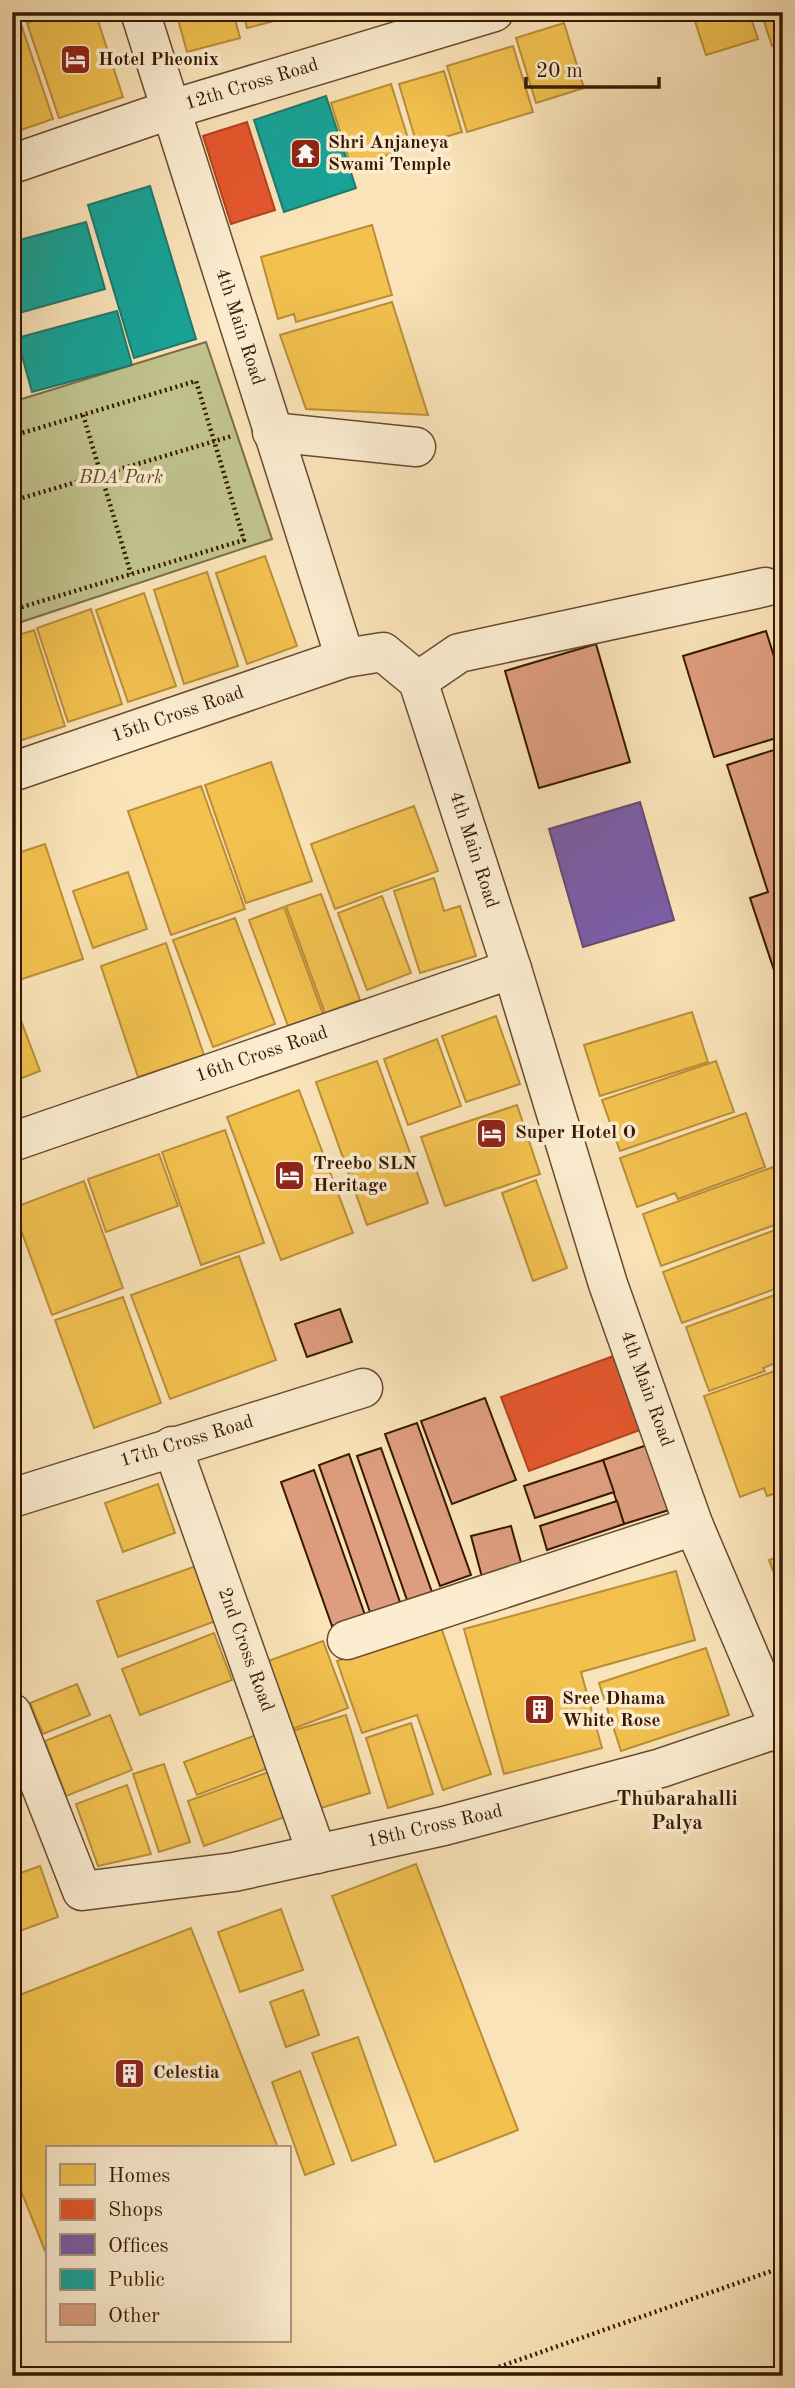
<svg xmlns="http://www.w3.org/2000/svg" width="795" height="2388" viewBox="0 0 795 2388" font-family="'Old Standard TT',serif">
<style>
.green{fill:#c1c38d;stroke:#7c6e48;stroke-width:2}
.homes{fill:#f2c14e;stroke:#ba8e37;stroke-width:2}
.shops{fill:#e4572e;stroke:#b04421;stroke-width:2}
.offices{fill:#7b5ea7;stroke:#674976;stroke-width:2}
.public{fill:#17a398;stroke:#21796b;stroke-width:2}
.building{fill:#dd9d7e;stroke:#371802;stroke-width:2}
.lines{fill:none;stroke-linecap:round;stroke-linejoin:round}
.minor-casing{stroke:#684b30;stroke-width:41}
.path{stroke:#371802;stroke-width:4.5;stroke-dasharray:2 3.5;stroke-linecap:butt}
.minor{stroke:#fcedd1;stroke-width:38}
.labels{text-anchor:middle;dominant-baseline:central;stroke-width:7;stroke-linejoin:round;paint-order:stroke}
.poi-label{font-size:19px;font-weight:bold;fill:#371802;stroke:#fcedd1;text-anchor:start}
.street-label{font-size:19px;fill:#371802;stroke:#fcedd1}
.park-label{font-size:19px;font-style:italic;fill:#604b2c;stroke:#fcedd1}
.neighbourhood-label{font-size:21px;font-weight:bold;fill:#371802;stroke:#fcedd1}
</style>
<rect width="100%" height="100%" fill="#fae3b8"/>
<filter id="stains"><feTurbulence type="fractalNoise" baseFrequency=".00286" numOctaves="4"/><feColorMatrix values="0 0 0 0 .2 0 0 0 0 .09 0 0 0 0 .02 0 0 0 .5 -.17"/></filter>
<radialGradient id="worn" r=".72"><stop offset=".6" stop-color="#630" stop-opacity="0"/><stop offset="1" stop-color="#630" stop-opacity=".3"/></radialGradient>
<polygon class="green" points="206,342 272,539 12,625 12,402"/>
<g class="homes">
<polygon points="58,12 95,12 123,97 59,118 27,23"/>
<polygon points="176,12 233,12 240,38 187,52"/>
<polygon points="243,12 301,12 301,14 247,28"/>
<polygon points="692,12 749,12 758,39 706,55"/>
<polygon points="761,12 783,12 783,43 772,46"/>
<polygon points="564,23 584,88 536,103 516,38"/>
<polygon points="21,24 53,119 12,133 12,27"/>
<polygon points="513,46 533,112 467,132 447,66"/>
<polygon points="444,71 462,132 417,145 399,84"/>
<polygon points="391,84 411,148 351,166 331,103"/>
<polygon points="372,225 392,295 296,322 294,314 278,319 261,257"/>
<polygon points="392,302 428,415 306,409 280,335"/>
<polygon points="265,556 297,646 247,664 216,573"/>
<polygon points="207,572 238,666 184,684 154,590"/>
<polygon points="144,593 176,686 128,702 96,610"/>
<polygon points="91,609 122,704 68,722 37,628"/>
<polygon points="34,630 65,726 13,743 12,637"/>
<polygon points="271,762 312,881 246,903 205,785"/>
<polygon points="201,786 245,909 171,935 128,811"/>
<polygon points="414,806 438,871 335,909 311,844"/>
<polygon points="45,844 83,959 19,980 12,962 12,855"/>
<polygon points="128,872 147,929 93,948 73,891"/>
<polygon points="434,878 444,911 460,906 476,956 420,973 394,891"/>
<polygon points="321,894 360,1000 325,1013 286,906"/>
<polygon points="382,896 411,973 367,990 338,913"/>
<polygon points="284,907 323,1014 288,1026 249,920"/>
<polygon points="235,918 275,1024 213,1047 173,940"/>
<polygon points="166,943 204,1055 138,1077 101,966"/>
<polygon points="12,997 40,1071 12,1082"/>
<polygon points="692,1012 708,1062 600,1096 584,1045"/>
<polygon points="496,1016 520,1084 466,1102 442,1036"/>
<polygon points="437,1039 461,1106 408,1125 384,1059"/>
<polygon points="377,1061 428,1203 367,1225 316,1082"/>
<polygon points="716,1061 734,1112 620,1151 602,1100"/>
<polygon points="299,1090 353,1233 281,1260 227,1117"/>
<polygon points="517,1105 540,1174 445,1206 421,1137"/>
<polygon points="746,1113 765,1167 678,1199 675,1193 637,1207 620,1158"/>
<polygon points="225,1130 264,1243 201,1265 162,1152"/>
<polygon points="159,1154 178,1206 106,1232 88,1179"/>
<polygon points="773,1167 783,1194 783,1222 661,1266 643,1214"/>
<polygon points="536,1180 567,1268 533,1281 502,1193"/>
<polygon points="84,1181 123,1288 52,1315 13,1208"/>
<polygon points="783,1227 783,1286 682,1323 663,1272"/>
<polygon points="239,1256 276,1360 170,1399 131,1295"/>
<polygon points="783,1292 783,1360 763,1368 765,1371 709,1391 686,1327"/>
<polygon points="123,1297 161,1403 94,1428 55,1320"/>
<polygon points="783,1368 783,1491 767,1496 764,1488 740,1497 704,1396"/>
<polygon points="158,1484 175,1533 123,1552 105,1503"/>
<polygon points="783,1555 783,1597 769,1560"/>
<polygon points="196,1566 216,1621 118,1657 97,1601"/>
<polygon points="676,1571 695,1640 581,1672 602,1748 504,1774 464,1629"/>
<polygon points="441,1627 491,1774 443,1790 417,1715 362,1733 337,1661"/>
<polygon points="214,1633 232,1680 140,1715 122,1669"/>
<polygon points="323,1641 348,1708 282,1733 257,1665"/>
<polygon points="706,1648 729,1715 621,1751 599,1683"/>
<polygon points="77,1684 90,1715 43,1734 30,1703"/>
<polygon points="110,1715 132,1770 66,1796 45,1741"/>
<polygon points="346,1715 370,1793 311,1811 282,1734"/>
<polygon points="411,1723 433,1794 388,1808 366,1738"/>
<polygon points="264,1732 276,1765 197,1795 184,1762"/>
<polygon points="164,1764 190,1842 159,1852 133,1774"/>
<polygon points="277,1769 293,1814 204,1846 188,1801"/>
<polygon points="127,1785 151,1854 98,1866 76,1804"/>
<polygon points="416,1864 518,2130 435,2162 332,1896"/>
<polygon points="40,1866 58,1917 20,1931 12,1911 12,1876"/>
<polygon points="281,1909 303,1970 240,1992 218,1932"/>
<polygon points="191,1928 278,2148 47,2148 47,2256 12,2168 12,1998"/>
<polygon points="303,1990 319,2035 286,2047 270,2002"/>
<polygon points="358,2037 396,2145 352,2161 312,2053"/>
<polygon points="300,2071 334,2164 305,2175 272,2082"/>
</g>
<g class="shops">
<polygon points="247,122 275,210 231,224 203,136"/>
<polygon points="616,1355 643,1429 529,1471 501,1397"/>
</g>
<polygon class="offices" points="640,802 674,920 583,947 549,829"/>
<g class="public">
<polygon points="326,96 356,188 284,212 254,120"/>
<polygon points="150,186 196,339 134,358 88,205"/>
<polygon points="86,222 105,289 12,315 12,242"/>
<polygon points="117,311 132,365 32,392 17,338"/>
</g>
<g class="building">
<polygon points="766,631 783,685 783,736 714,757 683,656"/>
<polygon points="596,644 630,762 539,788 505,671"/>
<polygon points="783,747 783,983 779,985 750,898 768,892 727,765"/>
<polygon points="340,1309 352,1342 307,1357 295,1324"/>
<polygon points="485,1398 516,1480 452,1504 421,1421"/>
<polygon points="417,1423 471,1575 440,1586 385,1434"/>
<polygon points="647,1445 669,1510 624,1524 603,1460"/>
<polygon points="381,1448 432,1592 407,1600 357,1456"/>
<polygon points="349,1454 401,1605 371,1615 319,1465"/>
<polygon points="603,1460 614,1492 535,1518 524,1486"/>
<polygon points="314,1470 365,1615 332,1626 281,1482"/>
<polygon points="617,1501 624,1524 547,1550 540,1526"/>
<polygon points="511,1526 522,1566 482,1577 471,1536"/>
</g>
<g class="lines">
<defs>
<g id="minor">
<polyline points="140,12 345,658"/>
<polyline points="12,164 169,110 494,12"/>
<polyline points="272,432 416,447"/>
<polyline points="418,681 459,653 765,587"/>
<polyline points="12,772 345,658 383,652 418,681 512,969 608,1284 694,1526 783,1735"/>
<polyline points="12,1142 512,969"/>
<polyline points="172,1446 317,1854"/>
<polyline points="12,1498 363,1388"/>
<polyline points="347,1640 694,1526"/>
<polyline points="12,1713 82,1891 234,1872 444,1826 661,1768 779,1728"/>
</g>
</defs>
<use href="#minor" class="minor-casing"/>
<g class="path">
<polyline points="83,415 131,574"/>
<polyline points="12,436 196,381 244,540 12,610"/>
<polyline points="12,501 232,436"/>
<polyline points="473,2376 783,2267"/>
</g>
<use href="#minor" class="minor"/>
</g>
<defs>
<symbol id="hotel-square" viewBox="-11 -11 22 22"><rect x="-9" y="-9" width="18" height="18" rx="4" fill="#8f2418" stroke="#fcedd1"/><path d="M-6-4.5h1.5V1H6V5H4.5V3h-9V5H-6ZM-4 0a1.8 1.8 0 1 1 3.6 0ZM.5 0V-2.5h3Q6-2.5 6 0Z" fill="#fff"/></symbol>
<symbol id="temple-square" viewBox="-11 -11 22 22"><rect x="-9" y="-9" width="18" height="18" rx="4" fill="#8f2418" stroke="#fcedd1"/><path d="M0-6L5-2H3V0L6.5 2.5H4V6H1.5V3h-3V6H-4V2.5H-6.5L-3 0V-2H-5Z" fill="#fff"/></symbol>
<symbol id="building-square" viewBox="-11 -11 22 22"><rect x="-9" y="-9" width="18" height="18" rx="4" fill="#8f2418" stroke="#fcedd1"/><path d="M-4-6H4V6H1V3H-1V6H-4ZM-2.5-4.3h1.7v1.8h-1.7ZM.8-4.3h1.7v1.8H.8ZM-2.5-1h1.7V.8h-1.7ZM.8-1h1.7V.8H.8Z" fill="#fff"/></symbol>
</defs>
<g fill-rule="evenodd">
<use href="#hotel-square" x="58" y="42" width="35" height="35"/>
<use href="#temple-square" x="288" y="136" width="35" height="35"/>
<use href="#hotel-square" x="474" y="1116" width="35" height="35"/>
<use href="#hotel-square" x="272" y="1158" width="35" height="35"/>
<use href="#building-square" x="522" y="1692" width="35" height="35"/>
<use href="#building-square" x="112" y="2056" width="35" height="35"/>
</g>
<g class="labels">
<g class="poi-label">
<text x="98" y="60">Hotel Pheonix</text>
<text x="328" y="143">Shri Anjaneya<tspan x="328" dy="22">Swami Temple</tspan></text>
<text x="515" y="1133">Super Hotel O</text>
<text x="313" y="1164">Treebo SLN<tspan x="313" dy="22">Heritage</tspan></text>
<text x="562" y="1699">Sree Dhama<tspan x="562" dy="22">White Rose</tspan></text>
<text x="153" y="2073">Celestia</text>
</g>
<g class="street-label">
<text transform="translate(252 85) rotate(-17)">12th Cross Road</text>
<text transform="translate(239 327) rotate(72)">4th Main Road</text>
<text transform="translate(178 715) rotate(-19)">15th Cross Road</text>
<text transform="translate(473 850) rotate(72)">4th Main Road</text>
<text transform="translate(262 1055) rotate(-19)">16th Cross Road</text>
<text transform="translate(646 1389) rotate(70)">4th Main Road</text>
<text transform="translate(187 1442) rotate(-17)">17th Cross Road</text>
<text transform="translate(245 1650) rotate(70)">2nd Cross Road</text>
<text transform="translate(435 1827) rotate(-13)">18th Cross Road</text>
</g>
<g class="park-label">
<text x="121" y="478">BDA Park</text>
</g>
<g class="neighbourhood-label">
<text x="677" y="1799">Thubarahalli<tspan x="677" dy="24">Palya</tspan></text>
</g>
</g>
<rect width="795" height="2388" fill="none" stroke="#fae3b8" stroke-width="42"/>
<rect x="14" y="14" width="767" height="2360" fill="none" stroke="#371802" stroke-width="3.5"/>
<rect x="21" y="21" width="753" height="2346" fill="none" stroke="#371802" stroke-width="2"/>
<rect x="46" y="2146" width="245" height="196" fill="#fcedd1" stroke="#ad987e" stroke-width="2"/>
<rect x="60" y="2164" width="35" height="21" fill="#f2c14e" stroke="#ad987e" stroke-width="2"/>
<text x="108" y="2182" font-size="21" fill="#371802">Homes</text>
<rect x="60" y="2199" width="35" height="21" fill="#e4572e" stroke="#ad987e" stroke-width="2"/>
<text x="108" y="2216" font-size="21" fill="#371802">Shops</text>
<rect x="60" y="2234" width="35" height="21" fill="#7b5ea7" stroke="#ad987e" stroke-width="2"/>
<text x="108" y="2252" font-size="21" fill="#371802">Offices</text>
<rect x="60" y="2269" width="35" height="21" fill="#17a398" stroke="#ad987e" stroke-width="2"/>
<text x="108" y="2286" font-size="21" fill="#371802">Public</text>
<rect x="60" y="2304" width="35" height="21" fill="#dd9d7e" stroke="#ad987e" stroke-width="2"/>
<text x="108" y="2322" font-size="21" fill="#371802">Other</text>
<path d="M526 77v10h133v-10" fill="none" stroke="#371802" stroke-width="3.5"/>
<text x="536" y="77" font-size="21" fill="#371802" stroke="#fcedd1" stroke-width="5" paint-order="stroke">20 m</text>
<rect width="100%" height="100%" filter="url(#stains)"/>
<rect width="100%" height="100%" fill="url(#worn)"/>
</svg>
